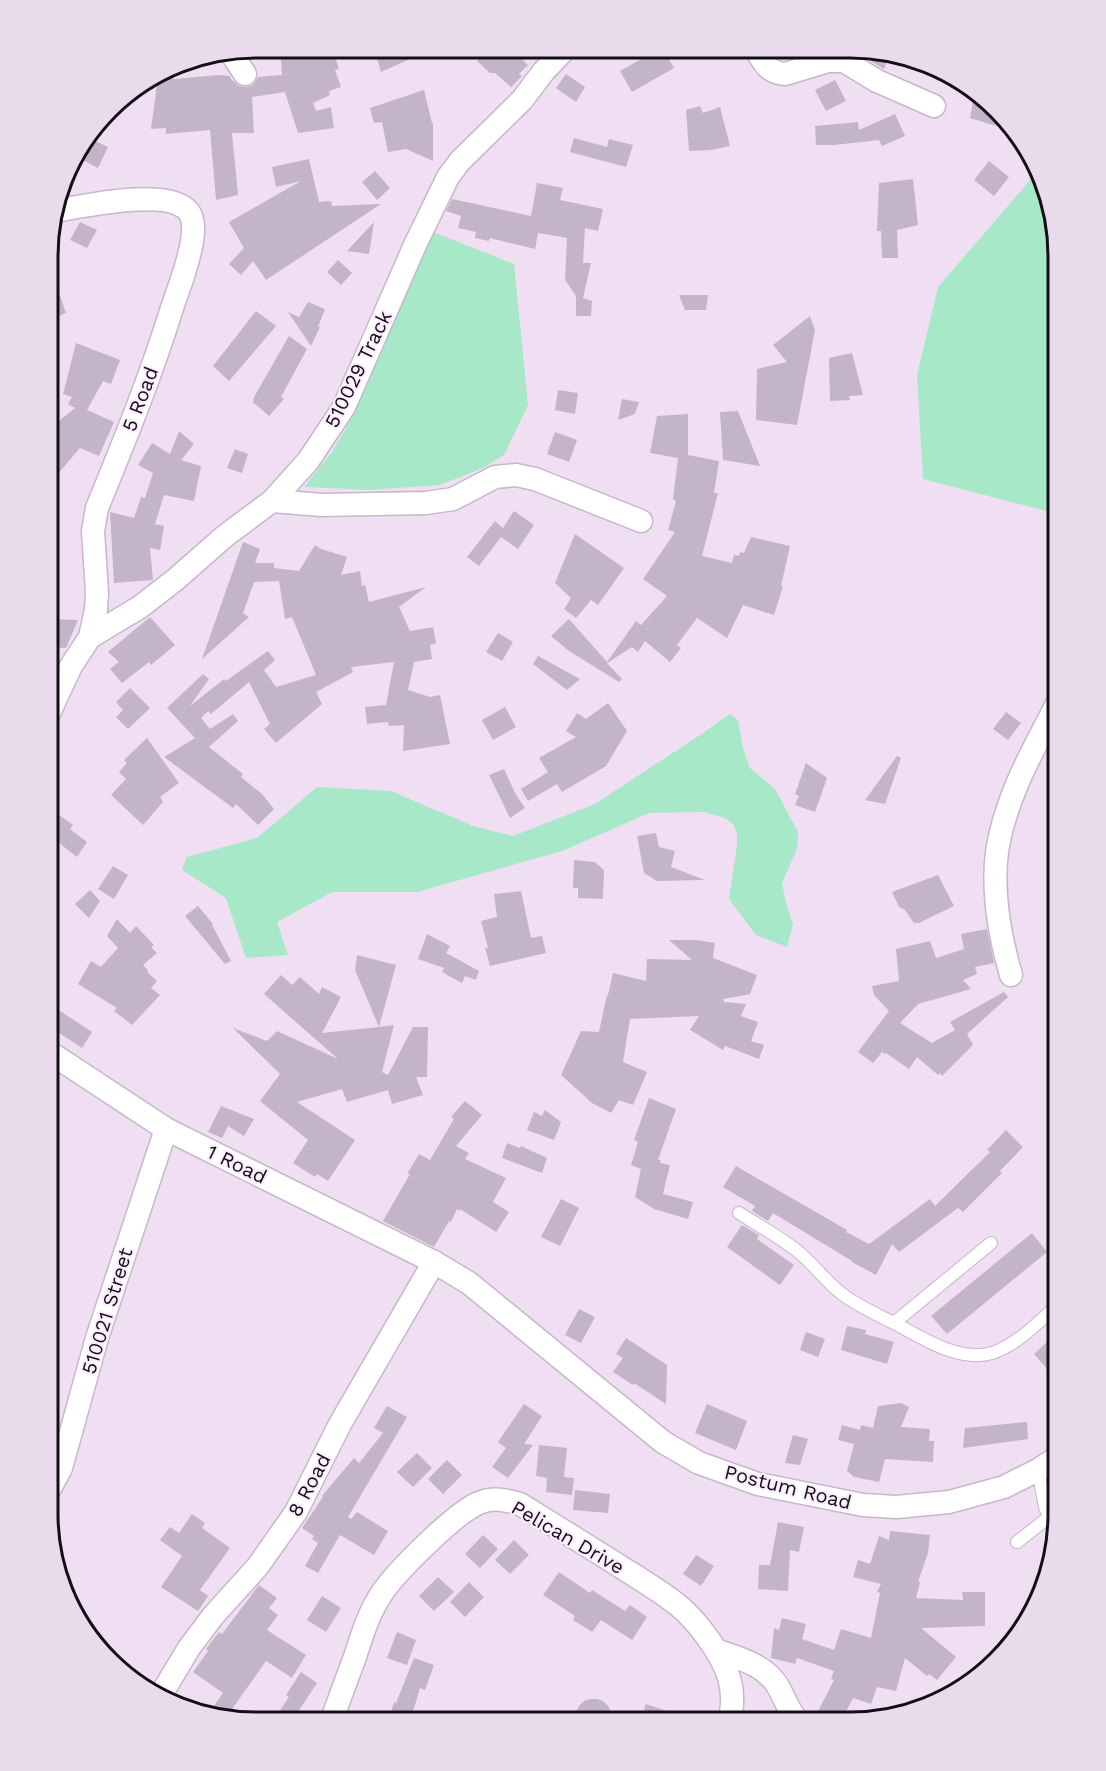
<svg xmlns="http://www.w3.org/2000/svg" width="1106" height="1771" viewBox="0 0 1106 1771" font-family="'Work Sans',sans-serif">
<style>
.green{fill:#a6e8c8}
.building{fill:#c4b4c8}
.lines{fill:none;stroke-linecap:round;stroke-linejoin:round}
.service-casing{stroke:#c7b7cb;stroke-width:14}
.minor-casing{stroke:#c7b7cb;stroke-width:25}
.service{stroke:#fff;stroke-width:12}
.minor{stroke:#fff;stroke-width:22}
.labels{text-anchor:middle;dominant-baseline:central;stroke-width:4.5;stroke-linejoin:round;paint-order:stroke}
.street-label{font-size:20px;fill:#140f16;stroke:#fbedfe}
.rim{fill:none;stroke:#140f16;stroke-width:3}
</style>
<rect width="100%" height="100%" fill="#f0dff3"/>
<g class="green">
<polygon points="1038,171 1042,177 1058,256 1058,514 923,479 917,375 938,287"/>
<polygon points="433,232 514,264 528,405 504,455 483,468 440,485 369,490 304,487 332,452 354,414"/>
<polygon points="730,714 738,720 743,748 750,768 775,789 798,832 797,849 782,883 786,904 793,924 787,947 756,935 729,899 737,845 737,834 733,824 725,818 704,812 649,813 562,851 417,892 332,892 277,922 288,955 246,958 226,898 182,870 187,857 257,838 317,787 391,791 473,826 513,836 595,804 697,737"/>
</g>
<g class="building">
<polygon points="315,48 332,48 339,69 335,70 341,87 329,91 330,95 313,103 316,111 331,107 334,128 298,133 285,92 252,97 254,133 232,133 238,195 216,200 210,130 166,134 166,128 151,129 158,77 175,79 218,75 230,76 231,79 239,86 246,87 253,85 258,77 282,75 281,58"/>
<polygon points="374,48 391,48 432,49 381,72"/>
<polygon points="488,49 511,49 528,65 519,74 522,76 511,87 495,73 490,73 477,61"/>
<polygon points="659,49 663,49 674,68 632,92 620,71"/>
<polygon points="870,50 877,50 890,55 884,69 867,59"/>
<polygon points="566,74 585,87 576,102 556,88"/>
<polygon points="835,80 846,101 826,111 815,90"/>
<polygon points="424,90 432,123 433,123 433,161 406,149 388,152 382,122 374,123 370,108"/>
<polygon points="975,91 977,91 1006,129 970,118"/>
<polygon points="700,106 703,113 720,107 730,146 711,150 689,151 686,110"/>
<polygon points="895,114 905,136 882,146 879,140 834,145 816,145 815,126 858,122 859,130"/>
<polygon points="89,138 108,147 98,168 75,156"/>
<polygon points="574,138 607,147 609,139 633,145 626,167 570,152"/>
<polygon points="309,159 319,202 331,201 332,206 381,204 266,280 253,261 241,275 229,264 244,248 229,222 301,181 276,187 272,167"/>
<polygon points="989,161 1009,177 994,196 974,180"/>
<polygon points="375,171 390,188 377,200 362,182"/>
<polygon points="913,179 918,225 897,230 898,258 882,258 881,231 877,231 879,183"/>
<polygon points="537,183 563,188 560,200 603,209 598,231 585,228 583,263 591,263 583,298 592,301 591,316 576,316 576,296 565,280 567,238 538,233 535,249 490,238 489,241 475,238 476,232 458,228 461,216 446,211 452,199 531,216"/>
<polygon points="80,222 97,230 87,248 70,240"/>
<polygon points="374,222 369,254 347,251"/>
<polygon points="338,260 352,273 341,285 327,272"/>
<polygon points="52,272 66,313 50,320 50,273"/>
<polygon points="679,295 708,295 706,310 685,310"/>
<polygon points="308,302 325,309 318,327 320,327 311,346 288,312 299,317"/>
<polygon points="256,311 276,326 229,381 213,366"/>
<polygon points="810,316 815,330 797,425 756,420 757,369 787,362 773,345"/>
<polygon points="289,336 307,349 281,397 284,399 269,416 253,402 254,397"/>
<polygon points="76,343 120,360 111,384 103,381 87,410 114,422 99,456 80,448 49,484 49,449 57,440 49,432 49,429 75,408 68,404 72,397 63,394"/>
<polygon points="852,353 863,395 849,396 850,400 830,401 829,358"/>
<polygon points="558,390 578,393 575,414 555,410"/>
<polygon points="622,399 639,402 635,414 618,420"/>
<polygon points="738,411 760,466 723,460 720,412"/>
<polygon points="688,414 688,455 719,461 714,493 718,493 702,556 732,563 734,555 739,556 740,552 744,553 751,537 790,546 781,586 783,587 774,615 743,605 727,638 697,618 677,645 681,648 670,662 645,641 638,652 632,647 607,663 622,679 619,682 569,651 551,636 569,619 607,662 636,621 641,625 667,596 643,579 675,532 668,530 676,501 673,499 678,458 650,453 657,416"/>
<polygon points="179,431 194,444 181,460 201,466 194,501 164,495 155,524 164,526 160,550 150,548 153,580 114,583 110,512 134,518 141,497 145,498 153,473 138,465 152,443 170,454"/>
<polygon points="555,432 577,440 569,462 547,454"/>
<polygon points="235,449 248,454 242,473 227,468"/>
<polygon points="514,511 534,525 518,549 501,537 479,566 467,557 495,521 503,528"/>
<polygon points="575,534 624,568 598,605 591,600 576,618 564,609 571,598 555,583"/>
<polygon points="243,542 260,549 255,563 274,563 274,568 299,571 315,545 321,549 347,557 341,575 360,571 362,586 365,585 369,602 426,587 399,607 410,631 433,627 436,643 430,645 432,659 414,662 408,690 430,697 440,695 450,744 403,751 404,725 389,726 388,722 367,724 365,707 386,705 394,662 351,667 353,672 316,692 322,704 276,743 264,729 270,724 249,682 211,714 208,711 201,718 210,729 233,714 238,721 209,747 243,774 241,777 262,794 274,809 258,825 236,804 233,808 164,757 195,738 167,708 203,674 209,679 190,706 224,679 226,681 268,651 275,660 264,670 276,687 316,675 292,617 285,619 279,581 254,582 243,613 249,617 202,659"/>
<polygon points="150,617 175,645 151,665 149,662 122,683 110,669 119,662 108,652"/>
<polygon points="49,619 78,620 66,648 49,647"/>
<polygon points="498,633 513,642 502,661 486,652"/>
<polygon points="538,656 580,679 567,690 533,664"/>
<polygon points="130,688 150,708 128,729 116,717 123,710 116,702"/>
<polygon points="608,703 627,731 606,766 562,792 557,784 528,801 521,789 548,772 539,758 576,737 566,731 577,713 586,719"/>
<polygon points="505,707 516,727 493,740 482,720"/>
<polygon points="1006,712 1021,723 1008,740 993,729"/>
<polygon points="147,738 179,783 160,797 163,802 143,825 111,795 126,779 119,772 127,763 124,760"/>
<polygon points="897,756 901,758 885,804 865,800"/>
<polygon points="806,763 827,778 815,812 795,805 799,796 795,794"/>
<polygon points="504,769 515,793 525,808 510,818 489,775"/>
<polygon points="49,808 73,825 70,829 87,842 77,857 59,843 49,857"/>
<polygon points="656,833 659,847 675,851 671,867 705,880 657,881 644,873 637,836"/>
<polygon points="574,860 595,862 604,870 603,899 578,898 578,888 573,888"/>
<polygon points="113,866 128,875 114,899 98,889"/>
<polygon points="938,875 954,906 919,923 914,923 905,910 899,907 892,892"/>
<polygon points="90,890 100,901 89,918 75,904"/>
<polygon points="521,891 531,938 542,936 546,953 490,966 485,948 488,948 481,921 497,917 494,894"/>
<polygon points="198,906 213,924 212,925 231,961 225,964 185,916"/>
<polygon points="117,919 130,933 136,926 154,945 151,947 157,953 143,965 148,970 147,972 157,981 151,988 160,995 132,1025 114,1011 117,1008 78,984 91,961 101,967 118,948 107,936"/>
<polygon points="987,929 994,963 975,967 977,974 963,980 971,989 918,1004 900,1023 932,1043 955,1030 950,1022 1004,992 1008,997 967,1034 973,1045 942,1076 940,1073 938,1075 917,1057 909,1069 886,1053 885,1054 882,1052 873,1063 858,1052 889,1011 874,995 872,986 899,981 896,949 930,941 936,958 964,949 961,934"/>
<polygon points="427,934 450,946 446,953 479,971 476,980 465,976 462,983 442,972 444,968 418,959"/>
<polygon points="669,940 696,940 715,943 713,958 757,975 750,994 723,999 724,1002 746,1004 741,1016 758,1022 751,1041 764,1045 759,1059 725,1046 723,1050 690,1030 699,1016 630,1019 623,1062 647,1072 633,1105 619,1100 611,1113 592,1103 561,1075 581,1031 599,1032 607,995 608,995 613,973 646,981 647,959 692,960"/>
<polygon points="357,955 396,965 379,1027 394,1025 382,1072 388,1075 413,1027 428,1027 427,1077 416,1077 423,1095 392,1104 388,1090 347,1102 342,1089 297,1102 355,1140 328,1181 317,1174 315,1177 293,1163 308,1140 260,1101 280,1074 233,1028 267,1041 277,1031 338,1059 264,994 281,975 292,985 300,977 319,994 322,987 341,997 322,1033 379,1027 355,970"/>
<polygon points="60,1011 92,1032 82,1048 50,1027"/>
<polygon points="649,1098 676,1109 658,1160 661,1160 660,1163 670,1165 663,1194 693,1202 688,1219 654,1209 635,1197 641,1169 631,1165 638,1142 634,1140"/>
<polygon points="465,1101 482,1115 456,1146 469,1153 465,1159 506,1178 493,1202 509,1212 496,1232 460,1209 460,1211 457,1209 451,1222 449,1221 434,1247 383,1221 410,1174 407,1174 419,1154 430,1160 454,1119 451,1117"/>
<polygon points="221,1106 254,1119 244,1136 228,1126 222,1138 208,1132"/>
<polygon points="545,1110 561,1122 554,1140 527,1130 534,1112 542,1116"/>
<polygon points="1006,1130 1023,1147 1000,1171 1002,1173 963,1212 958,1208 899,1252 892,1244 876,1275 852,1262 852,1261 773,1213 768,1221 752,1211 755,1206 723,1187 736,1166 847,1230 846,1232 869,1244 930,1199 935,1206 990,1152 987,1150"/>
<polygon points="507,1143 520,1148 521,1146 547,1158 542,1173 502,1158"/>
<polygon points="561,1199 579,1208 560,1246 541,1237"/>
<polygon points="742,1225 759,1235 757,1239 794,1265 780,1285 727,1247"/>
<polygon points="1032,1233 1047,1252 947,1334 931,1316"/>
<polygon points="579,1309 595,1317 581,1343 565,1335"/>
<polygon points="847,1326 866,1330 865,1334 894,1342 887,1364 841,1350"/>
<polygon points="806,1332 825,1339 818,1357 800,1350"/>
<polygon points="1058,1332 1058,1363 1049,1371 1034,1354"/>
<polygon points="626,1338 667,1365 666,1404 634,1383 633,1385 613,1372 623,1358 616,1354"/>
<polygon points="901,1403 909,1407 901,1427 930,1429 929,1441 934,1441 933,1462 885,1459 879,1482 854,1477 847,1471 854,1444 838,1440 842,1425 860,1430 861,1425 873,1428 878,1406"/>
<polygon points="524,1404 542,1416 524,1444 533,1445 508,1478 492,1467 506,1448 498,1442"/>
<polygon points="707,1404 747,1421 736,1450 695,1433"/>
<polygon points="387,1406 407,1417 348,1517 351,1519 357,1512 388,1531 374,1555 340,1535 318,1573 305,1566 318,1543 312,1539 314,1536 302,1528 323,1497 322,1496 354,1458 359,1463 383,1433 374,1428"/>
<polygon points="1027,1422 1028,1439 963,1448 965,1428"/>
<polygon points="793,1435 808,1439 800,1465 785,1463"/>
<polygon points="539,1445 567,1448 564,1477 574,1478 572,1495 546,1492 547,1478 536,1476"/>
<polygon points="417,1453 432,1468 413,1487 397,1472"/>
<polygon points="447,1460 462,1475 443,1494 428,1479"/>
<polygon points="575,1490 610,1494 608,1513 573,1510"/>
<polygon points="192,1514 205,1523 202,1528 230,1548 200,1590 208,1596 198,1611 161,1587 182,1556 160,1540 170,1527 179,1533"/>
<polygon points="778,1522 804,1527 799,1552 790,1550 788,1591 758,1589 759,1565 770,1565"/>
<polygon points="890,1531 930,1535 928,1553 918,1582 920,1582 916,1598 963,1600 962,1592 985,1592 985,1626 921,1628 956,1657 937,1680 929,1674 927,1676 905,1658 896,1691 877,1687 871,1704 853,1698 840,1723 812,1723 834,1680 831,1679 834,1671 797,1658 795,1664 771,1658 774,1628 779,1630 782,1618 806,1624 802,1639 834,1650 841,1629 871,1638 880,1593 877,1592 881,1584 853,1577 858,1560 870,1564 879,1536 889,1540"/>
<polygon points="483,1535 498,1549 480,1568 465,1554"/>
<polygon points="514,1540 529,1555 510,1574 495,1560"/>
<polygon points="696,1555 714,1566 701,1586 683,1574"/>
<polygon points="559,1572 590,1593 592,1590 625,1611 630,1605 647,1617 632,1640 601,1620 592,1632 573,1620 575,1616 543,1595"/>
<polygon points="438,1577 454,1592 434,1611 419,1596"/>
<polygon points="469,1582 484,1597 465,1617 450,1602"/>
<polygon points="259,1585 277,1598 269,1608 278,1615 267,1630 306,1655 292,1678 266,1661 225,1719 209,1713 223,1693 193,1672 208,1651 206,1649 219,1632 222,1634"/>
<polygon points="322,1596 341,1608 326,1632 307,1620"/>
<polygon points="397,1632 416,1640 407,1665 387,1658"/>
<polygon points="414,1658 434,1665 425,1690 420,1688 410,1722 388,1722 394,1702 396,1703"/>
<polygon points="301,1672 317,1683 292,1721 273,1721 289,1697 286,1695"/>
<polygon points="590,1699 597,1699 603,1701 608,1706 611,1712 611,1722 576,1722 576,1712 579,1706 584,1701"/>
<polygon points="646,1704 694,1720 694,1723 640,1722"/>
</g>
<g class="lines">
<defs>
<g id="service">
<path d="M739,1213C758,1225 778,1236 796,1250C813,1263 825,1281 842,1294C858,1306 876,1314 894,1323C921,1337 959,1363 992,1353C1017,1345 1038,1322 1058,1305"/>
<polyline points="894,1323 991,1243"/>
<polyline points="1038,1470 1045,1507 1049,1517 1058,1528"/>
<polyline points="1017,1542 1049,1517"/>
</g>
<g id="minor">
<path d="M756,49C763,63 769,73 785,74L828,61H844L877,81L934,106"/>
<polyline points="231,53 245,74"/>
<polyline points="272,501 322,505 426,503 453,499 495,477 516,475 535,479 641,521"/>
<polyline points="90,637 140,607 175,580 225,536 272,501 308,461 344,407 415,245 448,177 460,161 522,100 544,71 565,49"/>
<path d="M49,713L71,666L90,637L96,610L97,592L93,531L97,508C124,442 151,376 172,308C178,290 185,273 189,255C192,244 197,221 188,211C168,187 84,206 55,211"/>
<path d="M1011,975C1000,937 992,891 997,852C1005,798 1033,750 1058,702"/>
<polyline points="49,1052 166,1129 434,1262 469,1283 663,1442 699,1463 758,1484 863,1505 896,1507 949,1502 1004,1487 1038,1470 1058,1457"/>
<polyline points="48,1492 61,1468 97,1338 166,1129"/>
<path d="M718,1651C742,1659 768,1666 780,1690C786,1702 790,1713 799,1723"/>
<polyline points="162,1693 189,1648 213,1616 258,1566 296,1512 340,1424 434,1262"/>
<path d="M331,1722C339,1700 347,1678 355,1657C362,1635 369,1612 382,1593C396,1572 456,1512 479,1503C493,1497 506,1500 520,1504C550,1523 580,1541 610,1560C633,1575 658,1589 679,1606C690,1615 699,1626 707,1637C727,1664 738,1689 729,1723"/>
</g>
</defs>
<use href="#service" class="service-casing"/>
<use href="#minor" class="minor-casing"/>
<use href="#service" class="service"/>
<use href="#minor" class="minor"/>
</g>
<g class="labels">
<g class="street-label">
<text transform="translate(358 369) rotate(-64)">510029 Track</text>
<text transform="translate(140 399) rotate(-69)">5 Road</text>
<text transform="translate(237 1164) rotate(26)">1 Road</text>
<text transform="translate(107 1311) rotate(-73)">510021 Street</text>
<text transform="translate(309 1485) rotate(-62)">8 Road</text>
<text transform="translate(788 1487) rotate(14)">Postum Road</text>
<text transform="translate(568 1537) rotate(30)">Pelican Drive</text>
</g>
</g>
<path d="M0 0H1106V1771H0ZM256 58H850A198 198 0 0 1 1048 256V1514A198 198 0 0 1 850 1712H256A198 198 0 0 1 58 1514V256A198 198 0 0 1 256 58Z" fill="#e9dbeb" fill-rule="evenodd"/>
<path class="rim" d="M256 58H850A198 198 0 0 1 1048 256V1514A198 198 0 0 1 850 1712H256A198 198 0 0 1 58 1514V256A198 198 0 0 1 256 58Z"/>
</svg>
